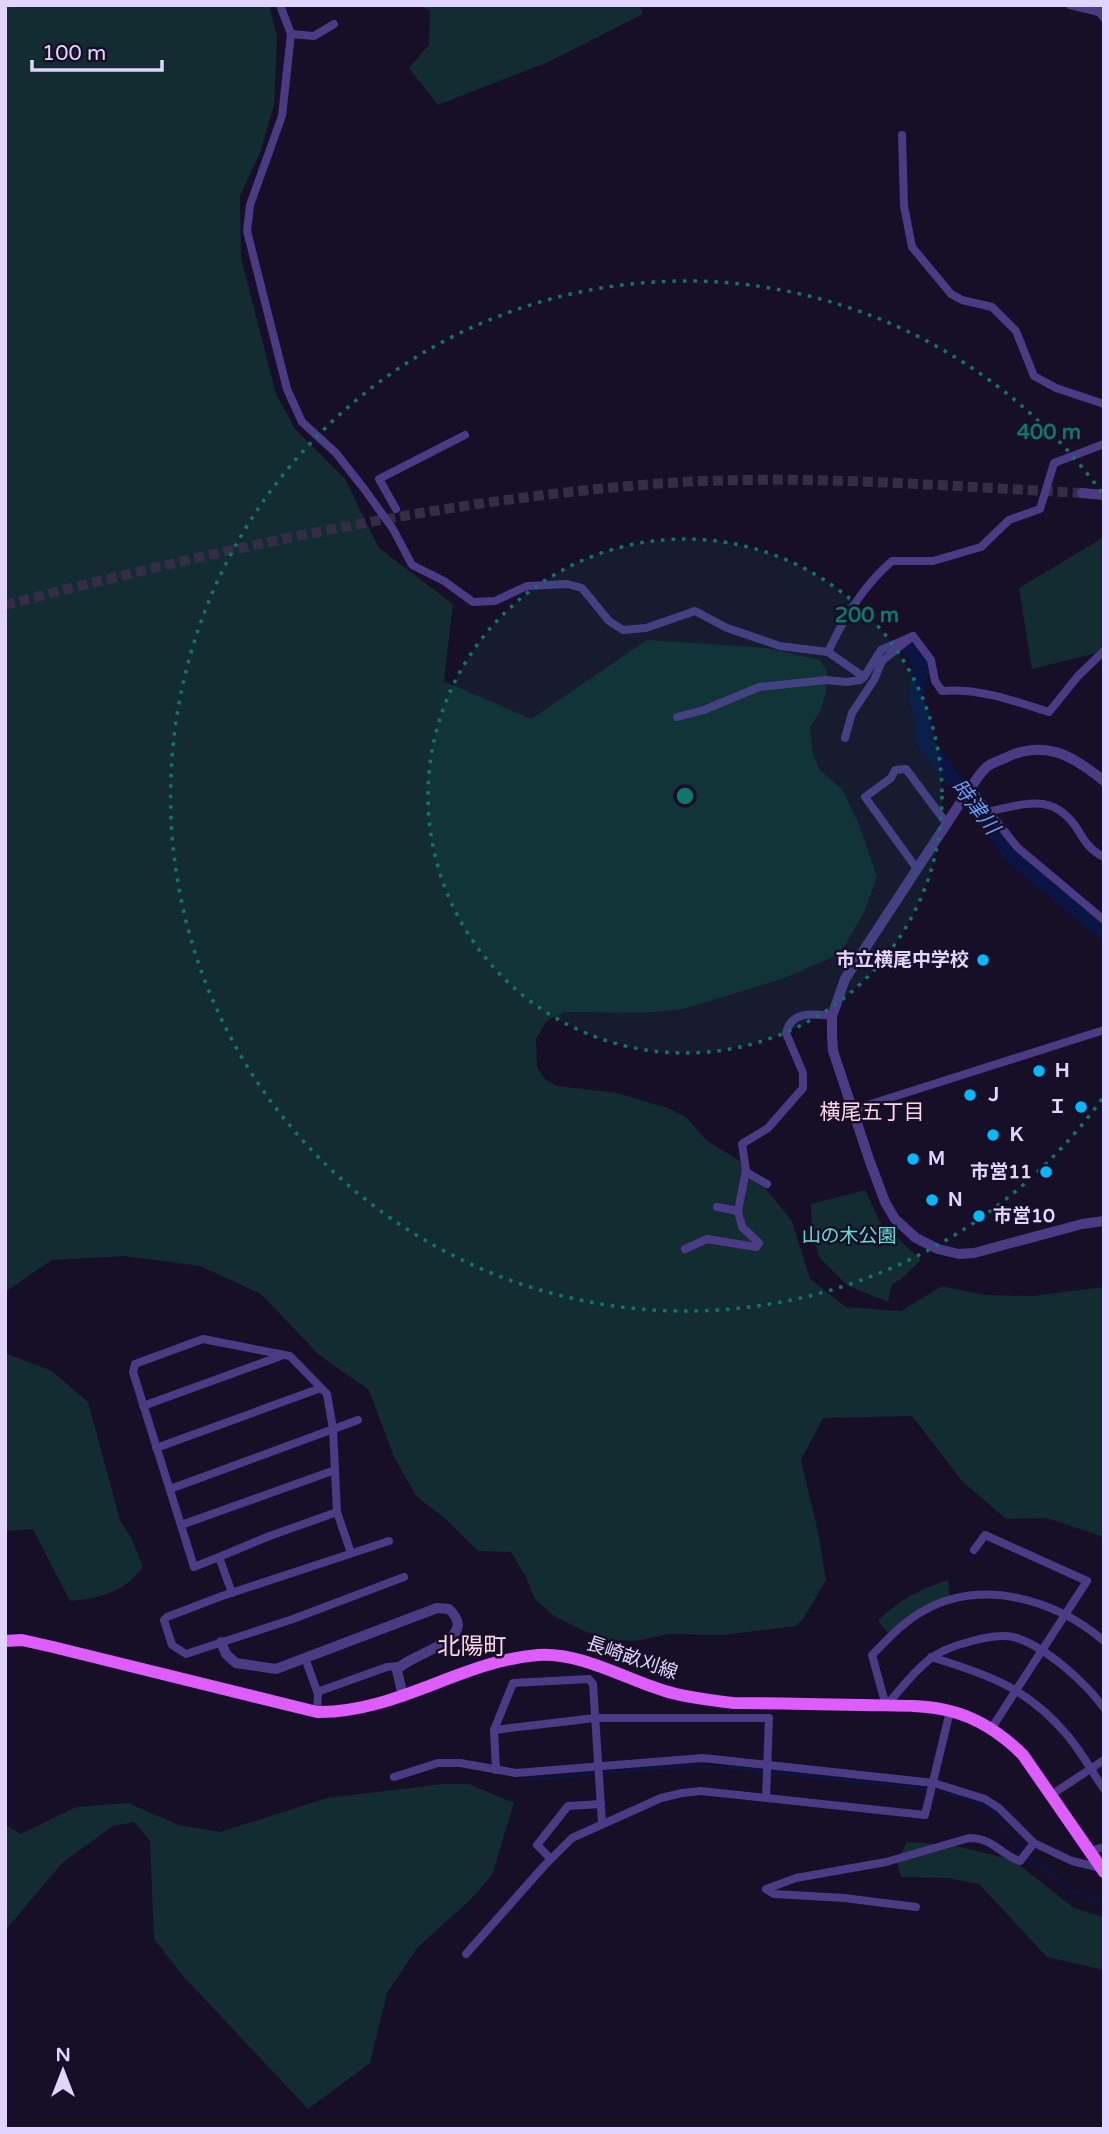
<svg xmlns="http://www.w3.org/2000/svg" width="1109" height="2134" viewBox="0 0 1109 2134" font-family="'Varela Round','Noto Sans JP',sans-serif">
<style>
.green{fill:#122c31}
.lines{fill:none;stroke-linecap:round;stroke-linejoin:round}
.stream{stroke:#0a1544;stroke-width:2.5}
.river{stroke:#0a1544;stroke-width:16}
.tertiary-tunnel{stroke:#352d47;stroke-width:10;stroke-dasharray:10 5;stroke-linecap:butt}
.minor{stroke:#4b3b85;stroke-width:8}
.tertiary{stroke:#4b3b85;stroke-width:10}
.primary{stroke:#de5dfe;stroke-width:12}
.ring{fill:none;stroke:#0f766e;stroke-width:3.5;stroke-dasharray:3.5 7}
.poi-dot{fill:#02b8fe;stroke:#170f27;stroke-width:2.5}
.labels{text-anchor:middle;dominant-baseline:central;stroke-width:5;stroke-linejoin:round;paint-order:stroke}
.poi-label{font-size:19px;font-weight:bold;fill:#e1d5ff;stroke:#170f27;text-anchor:start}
.park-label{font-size:19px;fill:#61dfd6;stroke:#170f27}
.street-label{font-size:19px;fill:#e1d5ff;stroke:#170f27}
.water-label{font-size:21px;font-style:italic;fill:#649cfe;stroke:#170f27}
.neighbourhood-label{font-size:21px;fill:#ffd7e9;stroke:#170f27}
.quarter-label{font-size:23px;fill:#ffd7e9;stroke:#170f27}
.centre{fill:#0f766e;stroke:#170f27;stroke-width:3.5}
.ring-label{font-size:21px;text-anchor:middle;font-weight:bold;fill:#0f766e;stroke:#170f27;stroke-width:5;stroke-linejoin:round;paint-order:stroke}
</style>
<rect width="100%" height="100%" fill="#170f27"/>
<g class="green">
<path d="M5,5H269L277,36L274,105L260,153L240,196L241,258L276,394L295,429L345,479L379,548L453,604L444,681L531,719L647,640L766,648L820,660L827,672L826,693L820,711L810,728L813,755L820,770L842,789L860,827L877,877L864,912L840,954L782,979L683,1009L644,1013L564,1012L547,1021L536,1039L537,1067L545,1079L557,1086L617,1093L668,1108L687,1118L706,1140L746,1165L792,1221L810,1279L846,1307L901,1311L942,1286L984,1295L1033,1296L1104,1287V1537L1047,1518L1006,1519L962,1481L912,1416L823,1418L801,1460L818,1532L826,1580C816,1595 809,1614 796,1626L723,1635L668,1634L636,1641L609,1640L584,1631L554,1616L535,1599L526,1577L511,1552L478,1551L447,1520L416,1496L394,1457L369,1390L319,1355L261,1294L200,1266L124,1256L52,1260L5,1292Z"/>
<polygon points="421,5 639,5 643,14 548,62 438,105 409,68 429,45 430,11"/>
<polygon points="1104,537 1104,651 1032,669 1019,588"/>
<polygon points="865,1190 880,1222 921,1260 900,1280 892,1284 888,1302 848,1286 819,1257 812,1233 811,1204"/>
<path d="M5,1353L52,1371L88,1402L120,1520L132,1539L143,1567C125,1592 100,1598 70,1601L33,1529L5,1531Z"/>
<path d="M948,1580L950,1598L889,1634L878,1621C899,1600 920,1589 948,1580Z"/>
<polygon points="443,1784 469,1784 514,1803 492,1875 470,1900 417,1948 387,1993 370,2063 308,2109 183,1976 154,1939 150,1841 134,1822 113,1826 62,1863 5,1931 5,1825 21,1834 76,1807 128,1803 179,1825 220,1832 327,1798"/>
<polygon points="907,1842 953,1845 1013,1860 1074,1908 1104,1917 1104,1970 1047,1957 979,1884 949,1878 901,1877 897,1862"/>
</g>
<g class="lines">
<g class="stream">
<polyline points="521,1780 688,1766 734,1768 918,1788 963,1797 990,1809 1024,1851"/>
<polyline points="1028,1856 1075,1893 1104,1903"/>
</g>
<path class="river" d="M912,650C932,677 911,679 917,702C918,707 922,712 923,717C925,724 923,733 923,740L1015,858L1104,932"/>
<path class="tertiary-tunnel" d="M5,605C222,549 442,499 667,483C804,474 945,486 1082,493"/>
<g class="minor">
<polyline points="280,5 291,34 282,116 250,205 247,231 287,389 302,422 336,453 365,490 393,529 412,565 444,581 473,602 495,601 527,586 567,584 582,588 609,621 623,630 646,628 695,611 727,628 780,646 828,652 864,677 881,650 913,636"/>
<polyline points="1070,5 1099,12"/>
<polyline points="1100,5 1099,12 1104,18"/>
<polyline points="291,34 314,36 334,24"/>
<polyline points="902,135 904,206 912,247 951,294 962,300 992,307 1016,331 1034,376 1056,388 1104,404"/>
<polyline points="396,509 379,479 465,435"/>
<path d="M828,652C844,618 863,586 892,561H933L981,547L1009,520L1040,509L1054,463L1104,444"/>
<polyline points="677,717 704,710 759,687 826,680 847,682 860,680 864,677"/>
<path d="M845,738L852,713L874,680L882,661L913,636L931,660L935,681L942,691C979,688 1014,701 1049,712L1078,676L1104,651"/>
<polyline points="970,788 1017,847 1104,920"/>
<path d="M991,811C1028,803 1054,793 1078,830C1085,842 1091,851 1104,857"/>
<polyline points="917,869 865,797 891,778 895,770 906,769 947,824"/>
<polyline points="852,1110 1104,1030"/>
<polyline points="746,1172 767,1184"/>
<path d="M717,1207L738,1211L746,1170L742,1144L768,1128L803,1088V1073L786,1033C792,1010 812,1014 832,1016"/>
<polyline points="685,1249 707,1239 756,1247 759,1243 742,1227 738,1211"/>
<polyline points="143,1406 281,1356"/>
<polyline points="156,1448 321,1388"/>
<polyline points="170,1489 358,1420"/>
<polyline points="181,1525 335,1470"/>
<polyline points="389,1541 222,1596 167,1617 164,1620 172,1645 186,1654 293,1619 404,1577"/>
<polyline points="974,1550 985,1535 1087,1581 991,1729"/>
<polyline points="219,1557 267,1537 337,1512"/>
<polyline points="232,1593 219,1557 194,1567 133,1372 135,1364 203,1339 290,1356 327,1394 333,1429 337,1512 351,1553"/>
<path d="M931,1657C987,1674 1028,1688 1067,1735C1081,1751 1092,1772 1104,1789"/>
<polyline points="305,1658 318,1694 317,1712"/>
<polyline points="317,1692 387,1667 399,1666"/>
<path d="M886,1706L872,1655C888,1639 904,1621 925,1610C983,1578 1056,1600 1104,1641"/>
<path d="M886,1706C900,1690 913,1672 930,1659C946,1646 997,1631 1017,1638C1047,1648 1085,1682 1104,1708"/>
<polyline points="494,1730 595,1718 769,1718 766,1798"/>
<polyline points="496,1770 494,1730 513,1683 589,1679 593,1684 602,1823"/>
<polyline points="394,1777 438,1763 460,1763 516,1773 703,1758 934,1783 985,1799 999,1808 1034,1843 1072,1861 1101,1868"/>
<polyline points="1051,1795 1104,1760"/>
<polyline points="1089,1851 1104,1847"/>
<polyline points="551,1859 537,1845 568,1806 601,1804"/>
<path d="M916,1907L844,1898L774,1894L766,1889L796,1878L886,1862L969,1838C994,1838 999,1854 1020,1861L1034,1843"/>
<polyline points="466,1954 544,1866 572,1838 661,1798 682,1793 701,1791 925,1815 950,1711"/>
</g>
<g class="tertiary">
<polyline points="1082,493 1104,495"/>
<path d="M1104,781C1072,755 1044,738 1003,759C998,761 992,763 988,766C981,771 976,781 970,788L845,979L832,1016V1036L833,1051L869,1159L885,1202L895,1219L916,1238L938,1249L959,1254L974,1253L1082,1224L1104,1221"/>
<path d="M221,1642L226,1654L236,1663L276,1669L437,1608L449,1609C482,1641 411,1652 397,1670L403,1697"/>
</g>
<path class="primary" d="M5,1641L22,1640L53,1647L317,1712C397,1713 461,1661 538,1655C581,1652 625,1679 665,1691C687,1698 711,1700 733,1703C777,1703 820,1704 863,1705C892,1706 922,1704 950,1711C978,1718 1003,1735 1023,1755L1104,1872"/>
</g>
<circle cx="685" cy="796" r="257" fill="#0f766e" fill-opacity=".12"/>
<g class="ring">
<circle cx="685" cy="796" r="257"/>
<path d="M1102 1099A515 515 0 1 1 1102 493"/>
</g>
<g class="poi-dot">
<circle cx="983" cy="960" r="7"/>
<circle cx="1039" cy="1071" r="7"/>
<circle cx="970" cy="1095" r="7"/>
<circle cx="1081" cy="1107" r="7"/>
<circle cx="993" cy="1135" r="7"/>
<circle cx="913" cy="1159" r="7"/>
<circle cx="1046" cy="1172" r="7"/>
<circle cx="932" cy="1200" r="7"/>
<circle cx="979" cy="1216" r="7"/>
</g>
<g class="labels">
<g class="poi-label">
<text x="969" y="960" text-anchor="end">市立横尾中学校</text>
<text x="1053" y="1071">Ｈ</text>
<text x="984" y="1095">Ｊ</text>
<text x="1067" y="1107" text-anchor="end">Ｉ</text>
<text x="1007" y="1135">Ｋ</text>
<text x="927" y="1159">Ｍ</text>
<text x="1032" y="1172" text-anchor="end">市営11</text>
<text x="946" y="1200">Ｎ</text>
<text x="993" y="1216">市営10</text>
</g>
<g class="park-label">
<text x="849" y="1236">山の木公園</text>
</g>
<g class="street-label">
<text transform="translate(632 1658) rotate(19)">長崎畝刈線</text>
</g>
<g class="water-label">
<text transform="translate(975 807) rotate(52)">時津川</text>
</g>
<g class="neighbourhood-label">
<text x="872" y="1112">横尾五丁目</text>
</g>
<g class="quarter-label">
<text x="472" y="1647">北陽町</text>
</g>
</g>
<circle cx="685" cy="796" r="10" class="centre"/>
<g class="ring-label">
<text x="1049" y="439">400 m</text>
<text x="867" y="622">200 m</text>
</g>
<rect width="1109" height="2134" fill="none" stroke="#e1d5ff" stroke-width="14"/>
<g transform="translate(63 2071)" stroke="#170f27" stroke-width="5" paint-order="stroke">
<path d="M0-5L12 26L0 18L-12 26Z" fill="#e1d5ff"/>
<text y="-10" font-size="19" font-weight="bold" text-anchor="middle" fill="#e1d5ff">N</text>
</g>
<path d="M32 60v10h130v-10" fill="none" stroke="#e1d5ff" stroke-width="3.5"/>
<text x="42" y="60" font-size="21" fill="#e1d5ff" stroke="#170f27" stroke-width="5" paint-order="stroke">100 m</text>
</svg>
